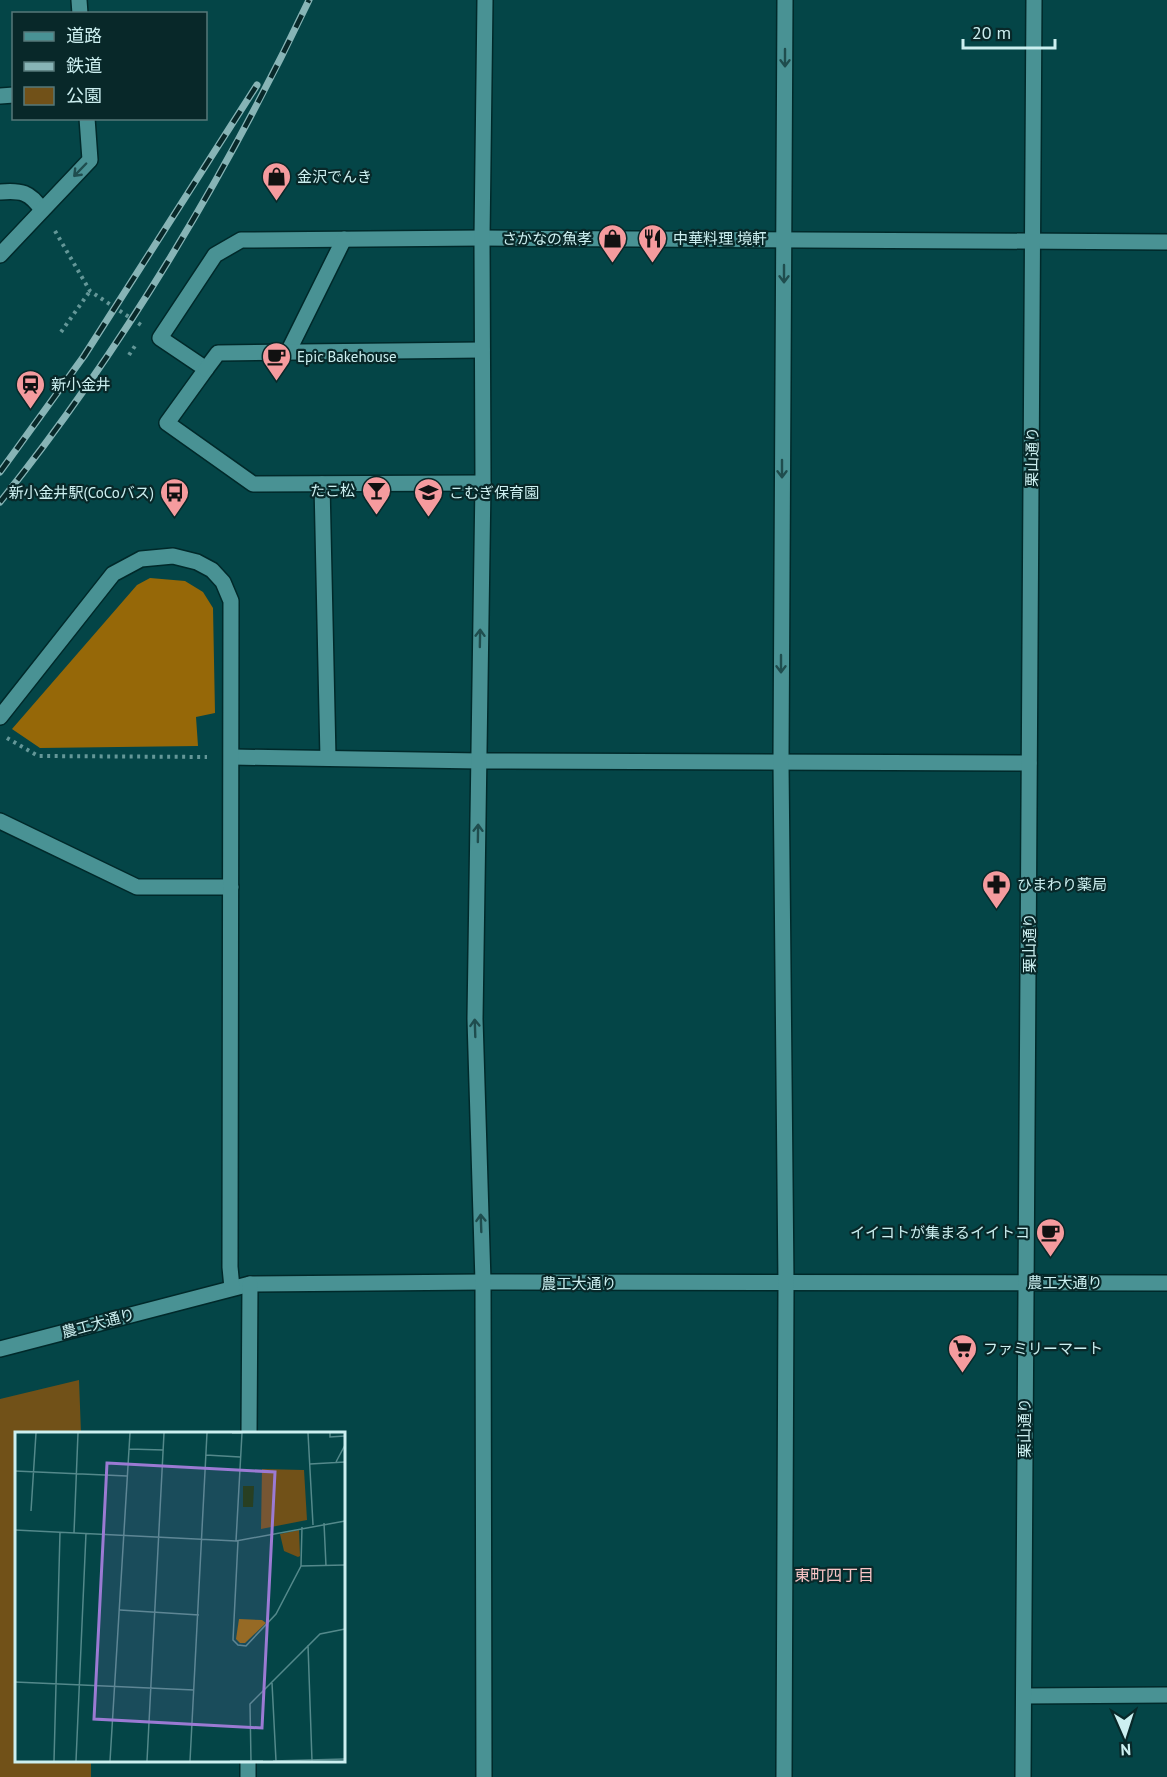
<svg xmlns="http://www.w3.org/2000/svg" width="1167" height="1777" viewBox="0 0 1167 1777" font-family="'PT Sans','Noto Sans JP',sans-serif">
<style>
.green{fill:#715118}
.forest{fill:#966808}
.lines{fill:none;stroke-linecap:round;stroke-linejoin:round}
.lane-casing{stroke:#00292a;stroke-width:18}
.street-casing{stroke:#00292a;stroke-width:18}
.secondary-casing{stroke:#00292a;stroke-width:18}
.path{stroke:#649798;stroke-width:4;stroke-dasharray:3 4.5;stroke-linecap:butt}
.lane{stroke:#499294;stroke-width:15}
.street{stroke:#499294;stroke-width:15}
.secondary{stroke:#499294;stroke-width:15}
.rail-casing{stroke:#87b4b6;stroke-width:7}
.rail{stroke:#082829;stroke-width:4.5;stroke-dasharray:14;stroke-linecap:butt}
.oneway{stroke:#1f4d4e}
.labels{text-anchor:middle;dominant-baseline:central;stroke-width:4.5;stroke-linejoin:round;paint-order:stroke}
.poi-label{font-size:15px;fill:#cceff0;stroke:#082829;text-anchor:start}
.street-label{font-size:15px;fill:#cceff0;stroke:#082829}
.neighbourhood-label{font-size:16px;fill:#fac5c6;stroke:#082829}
.inset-road{fill:none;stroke:#54898b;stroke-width:1.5}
.view{fill:#9b7ad3;fill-opacity:0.15;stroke:#9b7ad3;stroke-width:3}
.inset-edge{fill:none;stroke:#cceff0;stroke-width:3}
</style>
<rect width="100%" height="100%" fill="#044547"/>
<polygon class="green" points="79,1380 81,1433 16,1434 16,1760 91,1761 91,1777 0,1777 0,1399"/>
<polygon class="forest" points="150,578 185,581 203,592 213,608 215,713 196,717 198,746 40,748 12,729 137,585"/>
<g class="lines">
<defs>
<g id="lane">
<polyline points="0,96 14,95"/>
<polyline points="482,238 241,240 215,255 160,338 206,369 167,423 253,484 483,483"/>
<polyline points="288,352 344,239"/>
<polyline points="206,369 218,353 482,350"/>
<polyline points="322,484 328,758"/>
<polyline points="232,757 479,761"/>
<polyline points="0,821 137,887 231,887"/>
</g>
<g id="street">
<polyline points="79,0 80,14"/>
<path d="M0,192C21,190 30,192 42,210"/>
<polyline points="482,238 1167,242"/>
<polyline points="0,255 90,160 87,118"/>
<polyline points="479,761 1029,763"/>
<polyline points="0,1349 250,1284 483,1282 1167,1283"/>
<polyline points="249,1434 250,1284"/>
<polyline points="1024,1696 1167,1695"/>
<polyline points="248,1777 248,1760"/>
<polyline points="484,1777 483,1282 475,1019 483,483 482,238 485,0"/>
<polyline points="784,1777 786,1284 781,762 785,0"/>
<polyline points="1023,1777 1034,0"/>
</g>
<polyline id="secondary" points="0,717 113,574 141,559 173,556 197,562 212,570 223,582 231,601 230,1267 232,1288"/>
</defs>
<use href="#lane" class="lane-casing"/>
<use href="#street" class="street-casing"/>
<use href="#secondary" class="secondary-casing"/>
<g class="path">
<polyline points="55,231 90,291 141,325"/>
<polyline points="61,332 90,291"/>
<polyline points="129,355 137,343"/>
<polyline points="7,738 38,756 207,757"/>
</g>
<use href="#lane" class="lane"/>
<use href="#street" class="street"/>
<use href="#secondary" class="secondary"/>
<defs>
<g id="rail">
<polyline points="0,472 84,356 257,85"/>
<path d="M0,502C121,352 227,173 309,0"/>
</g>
</defs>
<use href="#rail" class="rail-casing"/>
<use href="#rail" class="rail"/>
</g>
<defs><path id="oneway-shaft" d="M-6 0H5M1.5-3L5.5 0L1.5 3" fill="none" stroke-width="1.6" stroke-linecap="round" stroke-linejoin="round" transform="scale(1.5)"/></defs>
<g class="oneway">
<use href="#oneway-shaft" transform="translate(785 58) rotate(90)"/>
<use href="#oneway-shaft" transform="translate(80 170) rotate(134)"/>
<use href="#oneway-shaft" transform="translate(784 274) rotate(90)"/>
<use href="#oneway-shaft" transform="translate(782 469) rotate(90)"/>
<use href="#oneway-shaft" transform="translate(480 638) rotate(-89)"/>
<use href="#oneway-shaft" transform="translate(781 664) rotate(90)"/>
<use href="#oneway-shaft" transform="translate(478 833) rotate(-89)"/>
<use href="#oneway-shaft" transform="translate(475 1028) rotate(-92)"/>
<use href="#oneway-shaft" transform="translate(481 1223) rotate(-92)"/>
</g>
<defs>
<symbol id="shop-pin" viewBox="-11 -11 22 30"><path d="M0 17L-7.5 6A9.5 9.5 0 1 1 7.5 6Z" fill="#f59b9e" stroke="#082829"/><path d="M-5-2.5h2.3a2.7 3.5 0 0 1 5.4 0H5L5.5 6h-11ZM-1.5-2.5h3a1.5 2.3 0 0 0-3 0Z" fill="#111"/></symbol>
<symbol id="restaurant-pin" viewBox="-11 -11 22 30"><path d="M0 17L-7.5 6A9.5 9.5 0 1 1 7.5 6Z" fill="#f59b9e" stroke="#082829"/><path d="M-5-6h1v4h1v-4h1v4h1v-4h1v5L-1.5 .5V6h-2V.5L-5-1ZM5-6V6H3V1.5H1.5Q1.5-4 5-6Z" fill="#111"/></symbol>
<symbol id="cafe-pin" viewBox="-11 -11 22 30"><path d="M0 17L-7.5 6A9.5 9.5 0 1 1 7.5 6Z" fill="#f59b9e" stroke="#082829"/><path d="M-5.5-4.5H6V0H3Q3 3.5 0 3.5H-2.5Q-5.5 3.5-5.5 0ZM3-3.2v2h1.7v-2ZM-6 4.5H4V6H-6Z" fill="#111"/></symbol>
<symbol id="station-pin" viewBox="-11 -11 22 30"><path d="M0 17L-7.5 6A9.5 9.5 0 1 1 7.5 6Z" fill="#f59b9e" stroke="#082829"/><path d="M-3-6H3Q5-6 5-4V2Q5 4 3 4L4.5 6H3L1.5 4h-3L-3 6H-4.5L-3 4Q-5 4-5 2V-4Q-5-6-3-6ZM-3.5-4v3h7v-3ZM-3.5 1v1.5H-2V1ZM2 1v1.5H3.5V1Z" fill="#111"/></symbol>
<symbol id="bar-pin" viewBox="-11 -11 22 30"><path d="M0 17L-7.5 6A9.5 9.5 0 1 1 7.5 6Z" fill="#f59b9e" stroke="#082829"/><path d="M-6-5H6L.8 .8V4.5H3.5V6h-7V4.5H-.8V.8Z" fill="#111"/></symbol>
<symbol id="bus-pin" viewBox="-11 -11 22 30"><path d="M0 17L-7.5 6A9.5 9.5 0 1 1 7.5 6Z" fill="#f59b9e" stroke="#082829"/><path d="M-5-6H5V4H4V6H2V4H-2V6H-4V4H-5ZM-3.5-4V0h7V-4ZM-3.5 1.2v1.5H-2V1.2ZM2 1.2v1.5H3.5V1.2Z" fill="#111"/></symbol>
<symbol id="school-pin" viewBox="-11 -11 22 30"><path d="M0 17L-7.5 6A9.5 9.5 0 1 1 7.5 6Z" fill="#f59b9e" stroke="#082829"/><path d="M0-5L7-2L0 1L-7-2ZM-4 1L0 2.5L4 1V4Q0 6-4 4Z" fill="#111"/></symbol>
<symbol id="pharmacy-pin" viewBox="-11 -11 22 30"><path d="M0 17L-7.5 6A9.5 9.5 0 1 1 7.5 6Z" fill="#f59b9e" stroke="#082829"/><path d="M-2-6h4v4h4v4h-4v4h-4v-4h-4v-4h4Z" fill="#111"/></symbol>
<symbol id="supermarket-pin" viewBox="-11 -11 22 30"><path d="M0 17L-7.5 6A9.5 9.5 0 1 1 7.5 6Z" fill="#f59b9e" stroke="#082829"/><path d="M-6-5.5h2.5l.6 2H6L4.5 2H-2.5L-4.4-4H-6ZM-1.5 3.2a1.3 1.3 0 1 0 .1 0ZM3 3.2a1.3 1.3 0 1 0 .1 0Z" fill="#111"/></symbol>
</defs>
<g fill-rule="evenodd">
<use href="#shop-pin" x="260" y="160" width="33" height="45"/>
<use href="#shop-pin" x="596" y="222" width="33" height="45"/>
<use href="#restaurant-pin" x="636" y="222" width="33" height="45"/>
<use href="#cafe-pin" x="260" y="340" width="33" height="45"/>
<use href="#station-pin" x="14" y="368" width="33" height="45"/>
<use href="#bar-pin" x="360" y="474" width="33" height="45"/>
<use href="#bus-pin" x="158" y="476" width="33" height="45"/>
<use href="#school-pin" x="412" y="476" width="33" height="45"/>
<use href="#pharmacy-pin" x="980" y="868" width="33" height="45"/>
<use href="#cafe-pin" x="1034" y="1216" width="33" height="45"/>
<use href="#supermarket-pin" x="946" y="1332" width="33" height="45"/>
</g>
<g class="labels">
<g class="poi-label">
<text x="297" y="176">金沢でんき</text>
<text x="592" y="238" text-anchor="end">さかなの魚孝</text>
<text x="673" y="238">中華料理 境軒</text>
<text x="297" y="356">Epic Bakehouse</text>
<text x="51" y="384">新小金井</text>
<text x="355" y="490" text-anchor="end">たこ松</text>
<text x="154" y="492" text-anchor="end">新小金井駅(CoCoバス)</text>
<text x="449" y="492">こむぎ保育園</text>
<text x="1017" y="884">ひまわり薬局</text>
<text x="1030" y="1232" text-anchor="end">イイコトが集まるイイトコ</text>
<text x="983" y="1348">ファミリーマート</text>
</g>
<g class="street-label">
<text transform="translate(1032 457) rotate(-89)">栗山通り</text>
<text transform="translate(1029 943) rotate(-90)">栗山通り</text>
<text x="1065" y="1282">農工大通り</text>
<text x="579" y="1283">農工大通り</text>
<text transform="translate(98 1323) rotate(-15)">農工大通り</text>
<text transform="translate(1024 1428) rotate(-90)">栗山通り</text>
</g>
<g class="neighbourhood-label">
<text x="834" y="1575">東町四丁目</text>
</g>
</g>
<g transform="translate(15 1432)">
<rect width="330" height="330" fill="#044547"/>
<path d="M247,37L289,38L292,88L246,97ZM284,98L285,124L283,125L269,119L265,102Z" fill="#715118"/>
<path d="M224,187L247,188L251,191L230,211H225L221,207Z" fill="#966808"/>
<path d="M228,54H239L238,75H228Z" fill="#143504"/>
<path class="inset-road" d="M217,1H227L221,109M293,1L298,93M315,1V5L330,4M114,17L148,18M191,23L225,25M321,30L330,13M295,32L330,30M0,39L112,44M16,79L21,1M309,91L311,134M0,98L221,109L330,89M59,101L63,1M223,109L218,208L223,213L231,214L261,182L286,134L287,95M286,134L330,133M105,178L184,183M293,213L297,329M0,250L179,258M257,251L261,329M39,329L45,100M61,329L71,101M95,329L115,1M132,329L149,1M175,329L192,1M215,329H248M236,329L235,272L305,202L330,197M258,329L330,327"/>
<path class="view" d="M92,31L260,40L247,296L79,287Z"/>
<rect width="330" height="330" class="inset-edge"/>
</g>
<rect x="12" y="12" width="195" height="108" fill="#082829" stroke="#567879" stroke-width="1.5"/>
<rect x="24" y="32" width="30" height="9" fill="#499294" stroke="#567879" stroke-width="1.5"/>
<text x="66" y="42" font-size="18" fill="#cceff0">道路</text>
<rect x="24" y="62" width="30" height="9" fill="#87b4b6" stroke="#567879" stroke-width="1.5"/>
<text x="66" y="72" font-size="18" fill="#cceff0">鉄道</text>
<rect x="24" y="87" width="30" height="18" fill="#715118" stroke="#567879" stroke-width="1.5"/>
<text x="66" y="102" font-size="18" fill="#cceff0">公園</text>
<g transform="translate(1125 1735) rotate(177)" stroke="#082829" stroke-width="4.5" paint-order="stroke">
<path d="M0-4.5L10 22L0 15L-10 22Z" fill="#cceff0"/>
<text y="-9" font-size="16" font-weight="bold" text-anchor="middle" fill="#cceff0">N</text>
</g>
<path d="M963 39v9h92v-9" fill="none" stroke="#cceff0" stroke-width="3"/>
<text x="972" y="39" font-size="18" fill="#cceff0" stroke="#082829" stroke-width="4.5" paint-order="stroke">20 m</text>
</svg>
